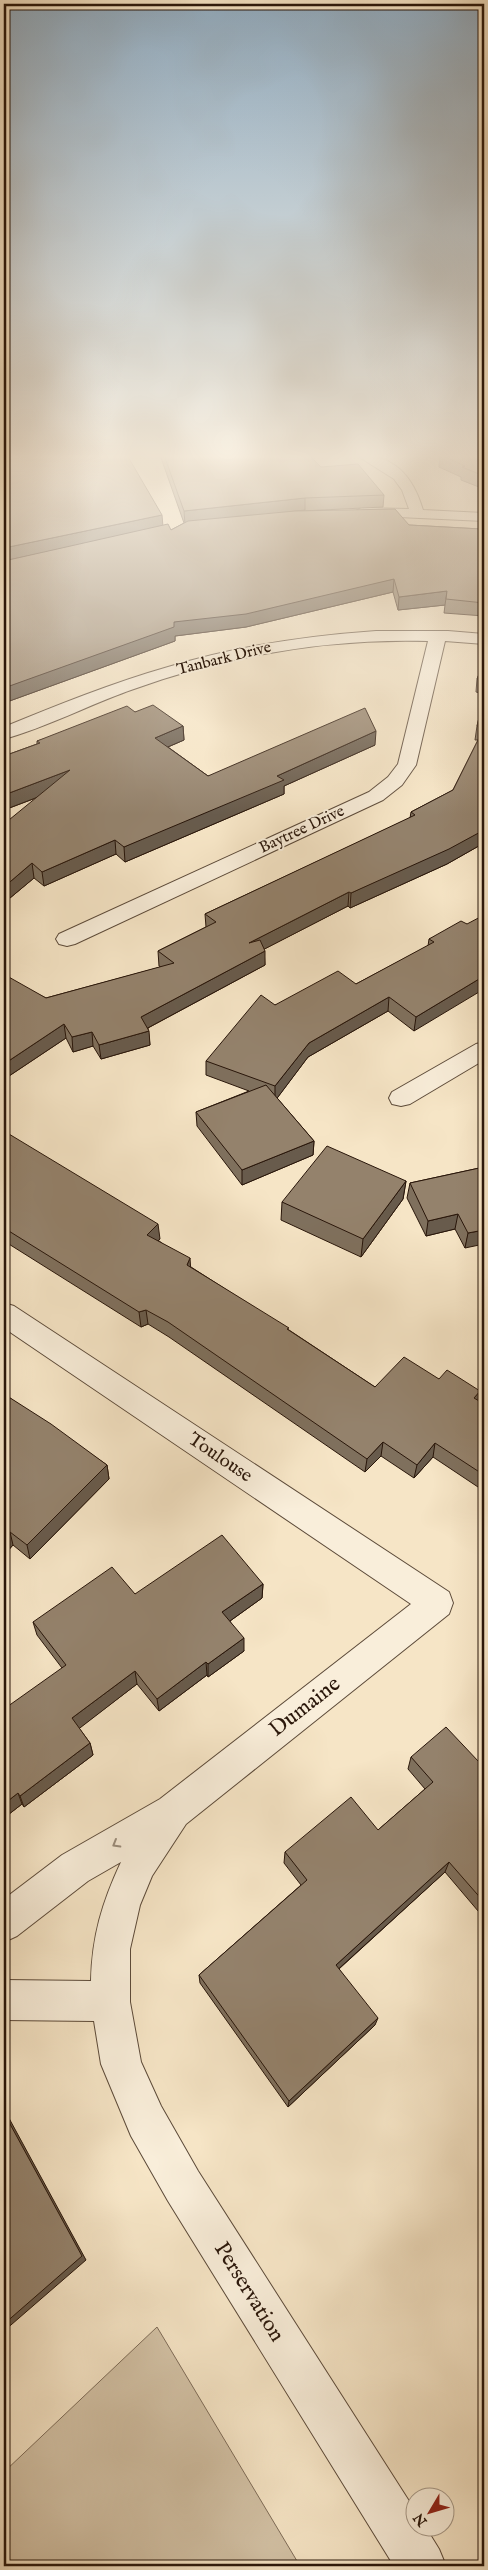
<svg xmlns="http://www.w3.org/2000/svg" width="488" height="2570" viewBox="0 0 488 2570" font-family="'IM FELL English',serif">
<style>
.green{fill:#d3c2a6;stroke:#7e6c58}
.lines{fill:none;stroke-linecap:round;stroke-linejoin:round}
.minor-casing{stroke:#5c4a39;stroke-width:2}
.minor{fill:#f9eeda;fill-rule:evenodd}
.wall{fill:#7f705d;stroke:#29160a}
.shaded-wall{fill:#685b4c;stroke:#29160a}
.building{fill:#94826c;stroke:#29160a}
.oneway{stroke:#9b8d7c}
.labels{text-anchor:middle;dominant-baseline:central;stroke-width:4;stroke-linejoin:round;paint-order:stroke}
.far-street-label{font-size:16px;fill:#29160a;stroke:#f9eeda}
.street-label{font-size:19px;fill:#29160a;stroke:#f9eeda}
.near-street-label{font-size:22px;fill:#29160a;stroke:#f9eeda}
</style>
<rect width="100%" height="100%" fill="#f6e5c6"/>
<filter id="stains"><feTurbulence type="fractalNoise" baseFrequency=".004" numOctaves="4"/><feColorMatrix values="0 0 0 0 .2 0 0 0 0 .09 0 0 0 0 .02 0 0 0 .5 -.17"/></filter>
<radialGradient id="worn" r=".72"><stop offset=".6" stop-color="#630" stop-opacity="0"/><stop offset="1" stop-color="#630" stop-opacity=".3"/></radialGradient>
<polygon class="green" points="157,2327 300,2566 4,2566 4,2472"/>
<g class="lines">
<defs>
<g id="minor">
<path d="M356,455C394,454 413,476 423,510L484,513V521L356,515L354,512L361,508L409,509L402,490L394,479Z"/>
<path d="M376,631H448L484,634V644L445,641L416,765L402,785L383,800L75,944L67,946L59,944L56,939L59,934L369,792L388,777L398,764L428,641C328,638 226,656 131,690C91,704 45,728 4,739V727C58,705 112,683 168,667C236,646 306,636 376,631Z"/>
<polygon points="484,1042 484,1060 410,1104 401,1106 392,1104 389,1098 392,1092 476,1044"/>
<path d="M4,1303L14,1306L449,1592L453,1603L449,1614L186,1824L152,1876L140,1905L130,1949V2002L141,2062L161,2106L198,2171L416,2512V2528H426L439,2549L446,2566H394L168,2201L131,2136L101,2064L94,2021L4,2020V1980L91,1981C92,1936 102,1903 121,1862L88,1881L17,1936L4,1942V1899L62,1855L160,1799L411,1604L4,1328Z"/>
</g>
</defs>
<use href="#minor" class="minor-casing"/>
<use href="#minor" class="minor"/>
</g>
<g class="wall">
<polygon points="4,455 7,460 171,530 184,523 160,455 309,455 321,467 384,495 383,507 302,511 409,525 481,529 484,518 484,616 444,613 445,605 398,610 393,592 246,627 175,636 175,641 4,703"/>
<polygon points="440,455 484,455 484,489 461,480 461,477 439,467"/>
<polygon points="484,662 484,694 476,692 477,679"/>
<polygon points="484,697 484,843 447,864 350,908 348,906 264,949 265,965 148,1028 150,1045 101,1059 93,1046 73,1052 66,1038 6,1078 4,1077 4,978 46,998 161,967 159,966 158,951 206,927 205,914 410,818 411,812 453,790 478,740 475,740 477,726"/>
<polygon points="135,712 183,726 184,740 168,747 208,776 375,745 284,786 284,794 125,862 116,854 44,886 34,878 4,903 36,798 4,810 4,756 37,744 37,741"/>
<polygon points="467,924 414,1031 388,1011 308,1057 277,1098 314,1141 313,1155 242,1185 197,1126 196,1112 249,1091 206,1075 206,1061 275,1005 356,984 428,946 429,939"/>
<polygon points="4,1131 160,1239 158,1240 191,1267 289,1330 375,1387 439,1379 484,1404 484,1491 433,1457 414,1478 381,1456 365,1472 169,1337 148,1324 141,1327 4,1241"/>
<polygon points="484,1167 465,1248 455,1229 426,1236 407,1198 410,1183"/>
<polygon points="406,1181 403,1199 361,1257 281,1220 282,1202"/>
<polygon points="4,1394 107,1465 109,1479 30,1559 13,1545 4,1555"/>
<polygon points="263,1584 262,1598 230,1621 244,1651 208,1677 207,1675 159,1711 137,1684 79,1728 90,1743 93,1755 24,1807 22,1804 4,1818 62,1668 37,1635 33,1622 135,1594"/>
<polygon points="411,1757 479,1762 484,1758 484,1918 445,1872 339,1969 375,2025 288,2107 200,1983 199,1975 301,1885 284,1863 285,1852 378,1830 425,1789 408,1769"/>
</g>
<g class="shaded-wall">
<polygon points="305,498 305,510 185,524 184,511"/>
<polygon points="162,515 163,527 4,561 4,548"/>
<polygon points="394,579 393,592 246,627 175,636 175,641 4,703 4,688 174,622"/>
<polygon points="447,591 445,605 398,610 399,597"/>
<polygon points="183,726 184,740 156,752 155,738"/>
<polygon points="376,731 375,745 284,786 284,794 125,862 124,847 277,776"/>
<polygon points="70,770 72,784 4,810 4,795"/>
<polygon points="484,830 484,843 447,864 350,908 351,893"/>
<polygon points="115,840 116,854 44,886 42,872"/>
<polygon points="32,863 34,878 4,903 4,887"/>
<polygon points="349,892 348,906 249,957 249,943"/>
<polygon points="265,951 265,965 142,1031 141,1017"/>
<polygon points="484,976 484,989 414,1031 416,1017"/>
<polygon points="389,997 388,1011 308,1057 275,1101 275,1086 309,1043"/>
<polygon points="64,1024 66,1038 6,1078 4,1064"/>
<polygon points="149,1031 150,1045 101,1059 99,1045"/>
<polygon points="92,1032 93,1046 73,1052 72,1037"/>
<polygon points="314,1141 313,1155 242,1185 242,1170"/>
<polygon points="406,1181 403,1199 361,1257 363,1239"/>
<polygon points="458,1214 455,1229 426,1236 428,1221"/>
<polygon points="158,1224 160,1239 148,1250 147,1235"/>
<polygon points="484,1230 484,1244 465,1248 468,1233"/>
<polygon points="190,1258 191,1273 187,1265"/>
<polygon points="146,1310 148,1324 141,1327 139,1312"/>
<polygon points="480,1391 477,1405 474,1398"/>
<polygon points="383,1442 381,1456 365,1472 367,1459"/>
<polygon points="435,1443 433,1457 414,1478 417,1465"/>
<polygon points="107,1465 109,1479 30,1559 27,1545"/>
<polygon points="10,1532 13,1545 4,1555 4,1538"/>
<polygon points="263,1584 262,1598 223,1626 222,1612"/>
<polygon points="244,1638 244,1651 208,1677 208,1664"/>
<polygon points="206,1662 207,1675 159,1711 157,1699"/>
<polygon points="135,1671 137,1684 76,1731 72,1718"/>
<polygon points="90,1743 93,1755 24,1807 20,1796"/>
<polygon points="18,1793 22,1804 4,1818 4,1804"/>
<polygon points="449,1862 445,1872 334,1973 336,1965"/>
<polygon points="378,2018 375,2025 288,2107 289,2101"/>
<polygon points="4,2109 86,2260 4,2331"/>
</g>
<g class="building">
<polygon points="4,455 7,460 34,455 127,455 162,515 4,548"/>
<polygon points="164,455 309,455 321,467 358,464 384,495 305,498 184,511"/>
<polygon points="441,455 484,455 484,476 462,467 465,466"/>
<polygon points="395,509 409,525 481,529 484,518 484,603 446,599 447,591 399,597 394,579 246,614 174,622 174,627 4,688 4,561 168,524 171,530 188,521 295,511"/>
<polygon points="484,662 484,680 477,679"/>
<polygon points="484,697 484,727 477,726"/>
<polygon points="153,705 183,726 155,738 208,776 365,708 376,731 277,776 284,780 124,847 115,840 42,872 32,863 4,887 4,824 70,770 4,795 4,756 40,743 37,741 127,706 135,712"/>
<polygon points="484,728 484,830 449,849 351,893 349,892 249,943 260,940 265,951 141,1017 149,1031 99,1045 92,1032 72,1037 64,1024 4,1064 4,978 7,976 46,998 174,963 158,951 216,922 205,914 415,815 411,812 453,790"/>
<polygon points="484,915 484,976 416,1017 389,997 309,1043 275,1086 206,1061 261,995 275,1005 338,971 356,984 434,942 429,939 461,921 467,924"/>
<polygon points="266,1085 314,1141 242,1170 196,1112"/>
<polygon points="4,1131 158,1224 147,1235 190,1258 187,1265 289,1328 287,1329 375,1387 404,1357 439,1379 447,1370 480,1391 474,1398 484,1404 484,1475 435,1443 417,1465 383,1442 367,1459 168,1322 146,1310 139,1312 4,1228"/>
<polygon points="327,1146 406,1181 363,1239 282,1202"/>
<polygon points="484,1167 484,1230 468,1233 458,1214 428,1221 410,1183"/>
<polygon points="4,1394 51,1424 107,1465 27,1545 10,1532 4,1538"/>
<polygon points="222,1535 263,1584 222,1612 244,1638 208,1664 206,1662 157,1699 135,1671 72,1718 90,1743 20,1796 18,1793 4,1804 4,1709 66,1665 33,1622 112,1567 135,1594"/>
<polygon points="446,1727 479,1762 484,1758 484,1902 449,1862 336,1965 378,2018 289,2101 199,1975 307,1880 285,1852 351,1797 378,1830 433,1782 411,1757"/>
<polygon points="4,2113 82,2256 4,2324"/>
</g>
<defs><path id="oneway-chevron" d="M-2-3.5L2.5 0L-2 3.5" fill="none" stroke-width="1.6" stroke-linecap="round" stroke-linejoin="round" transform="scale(1.25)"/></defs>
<use class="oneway" href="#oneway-chevron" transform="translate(116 1844) rotate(150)"/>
<linearGradient id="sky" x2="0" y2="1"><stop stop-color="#91acc1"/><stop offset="0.56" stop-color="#fbf3e5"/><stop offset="1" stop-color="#fbf3e5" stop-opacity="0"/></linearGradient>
<rect width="488" height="815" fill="url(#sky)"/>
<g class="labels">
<g class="far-street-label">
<text transform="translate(224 659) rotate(-14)">Tanbark Drive</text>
<text transform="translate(302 830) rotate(-25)">Baytree Drive</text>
</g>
<g class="street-label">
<text transform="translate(220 1458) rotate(34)">Toulouse</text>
</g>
<g class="near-street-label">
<text transform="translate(305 1707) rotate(-38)">Dumaine</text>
<text transform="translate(249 2292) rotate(58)">Perservation</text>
</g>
</g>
<rect width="488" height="2570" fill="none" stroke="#f6e5c6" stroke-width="20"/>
<rect x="5" y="5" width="478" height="2560" fill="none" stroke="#29160a" stroke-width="2.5"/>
<rect x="10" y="10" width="468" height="2550" fill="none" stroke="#29160a"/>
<g transform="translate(430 2512) rotate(232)"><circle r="24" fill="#f9eeda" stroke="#a69887"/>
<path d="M0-4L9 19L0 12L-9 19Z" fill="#8f2418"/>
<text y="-8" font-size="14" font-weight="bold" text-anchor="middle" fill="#29160a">N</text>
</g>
<rect width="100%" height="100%" filter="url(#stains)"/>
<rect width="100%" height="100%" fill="url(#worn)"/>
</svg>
